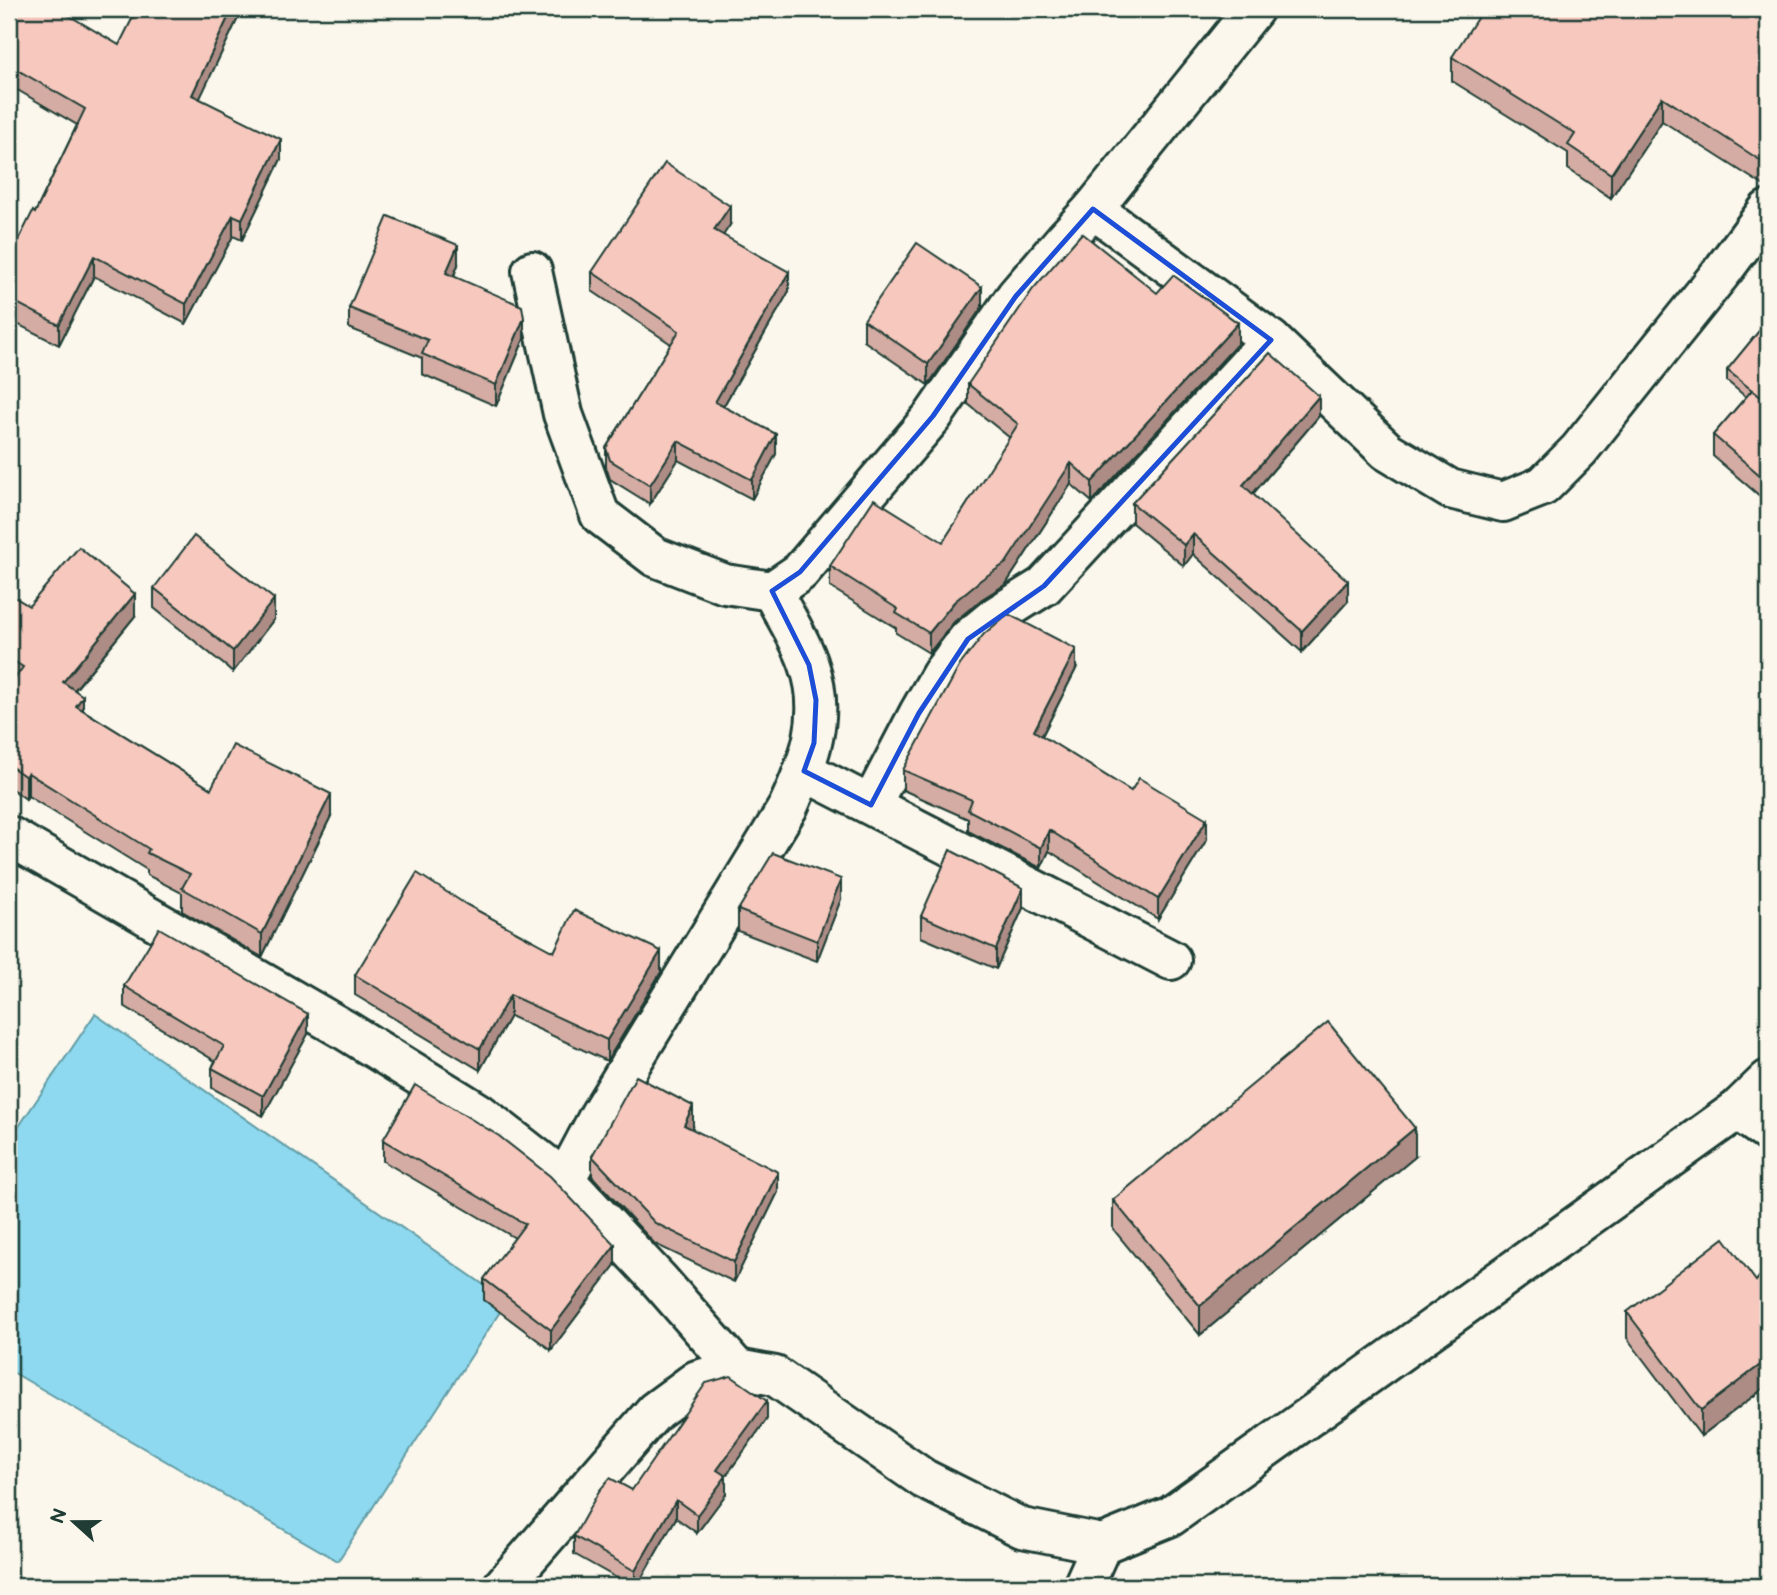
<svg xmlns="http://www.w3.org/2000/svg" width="1777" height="1595" viewBox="0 0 1777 1595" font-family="'Balsamiq Sans',sans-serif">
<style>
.water{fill:#8ed9ef;stroke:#629ba4;stroke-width:2}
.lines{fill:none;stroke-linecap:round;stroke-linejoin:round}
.minor-casing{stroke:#1f3d34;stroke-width:44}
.minor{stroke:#fbf7ec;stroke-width:38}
.wall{fill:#d4aca3;stroke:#1f3d34;stroke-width:2}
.shaded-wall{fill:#ad8c85;stroke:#1f3d34;stroke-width:2}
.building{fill:#f7c8be;stroke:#1f3d34;stroke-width:2}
.marked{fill:none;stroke:#1d4ed8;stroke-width:5;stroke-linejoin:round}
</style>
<rect width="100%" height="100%" fill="#fbf7ec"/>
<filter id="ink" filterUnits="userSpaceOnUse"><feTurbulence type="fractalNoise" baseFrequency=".0143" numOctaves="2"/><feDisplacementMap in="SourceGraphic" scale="14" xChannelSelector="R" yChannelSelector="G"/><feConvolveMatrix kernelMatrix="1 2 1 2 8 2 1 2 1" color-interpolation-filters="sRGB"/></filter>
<g filter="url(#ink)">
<polygon class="water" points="95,1014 507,1301 338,1561 9,1370 9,1141"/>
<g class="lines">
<defs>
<g id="minor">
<polyline points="1093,209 1254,9"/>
<polyline points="532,271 563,414 600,515 655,557 725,584 772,591 800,572 933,416 1016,296 1065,239 1093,209 1271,340 1387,451 1450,489 1503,502 1543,486 1579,450 1724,269 1768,210"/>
<polyline points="804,771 1171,960"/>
<polyline points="871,805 919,713 942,673 968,639 996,616 1044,586 1271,340"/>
<polyline points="9,836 345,1030 479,1113 565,1180 659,1280 737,1369"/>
<polyline points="1737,1110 1768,1132"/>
<path d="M565,1180L600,1114L788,807C809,761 827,716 809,665C801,640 784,615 772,591"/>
<polyline points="503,1586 655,1411 697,1380 737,1369 775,1376 924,1479 1022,1528 1102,1544 1171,1516 1737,1110 1768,1080"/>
<polyline points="1083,1586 1102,1544"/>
</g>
</defs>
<use href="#minor" class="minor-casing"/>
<use href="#minor" class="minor"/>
</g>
<g class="wall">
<polygon points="9,9 119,45 239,9 239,16 199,99 281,159 242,240 233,236 186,324 94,276 59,345 9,320 9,259 35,213 77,125 9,85"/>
<polygon points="1768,9 1766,187 1662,121 1611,198 1568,169 1568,153 1452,81 1452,57"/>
<polygon points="730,225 723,235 789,291 723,407 776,454 752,499 678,460 650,504 610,479 606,467 606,448 671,344 592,291 592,272"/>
<polygon points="458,265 454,276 524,339 496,406 422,374 422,358 349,328 349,308"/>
<polygon points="1157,293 1238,343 1092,502 1071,484 1006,584 982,599 954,622 929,653 896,633 896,628 830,587 830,566 943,542 1010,438 968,404 968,384"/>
<polygon points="982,307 928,385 864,341 864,320"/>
<polygon points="1768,320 1768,503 1713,456 1713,435 1746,397 1727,381 1727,370"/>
<polygon points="1319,416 1253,494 1348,601 1302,652 1193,554 1184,566 1132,523 1132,503"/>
<polygon points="154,588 274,619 233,672 154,608"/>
<polygon points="9,594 29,606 135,616 75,690 83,710 211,789 331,816 262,957 182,911 182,893 147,875 147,870 28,796 26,799 9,787 9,687 12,682 9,681"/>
<polygon points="1076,669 1042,736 1207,839 1158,919 1049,851 1041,868 968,831 968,819 903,790 903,770"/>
<polygon points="841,899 817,961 738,931 738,910"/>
<polygon points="467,905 554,952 661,972 607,1061 510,1016 480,1070 355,995 355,975"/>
<polygon points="1023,908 996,969 921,937 921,916"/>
<polygon points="124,986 308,1034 263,1116 212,1088 212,1068 215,1061 124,1006"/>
<polygon points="693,1127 692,1129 778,1192 734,1282 655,1244 592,1176 592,1156"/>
<polygon points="383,1140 615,1265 551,1350 484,1300 484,1279 515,1238 383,1161"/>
<polygon points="1415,1157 1200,1335 1113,1229 1113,1200"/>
<polygon points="1768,1266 1768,1385 1701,1436 1627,1338 1627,1312 1756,1281"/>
<polygon points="767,1419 726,1476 726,1494 697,1533 676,1518 637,1586 631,1586 574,1554 574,1536 632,1490"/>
</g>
<g class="shaded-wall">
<polygon points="232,9 239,9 239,16 192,115 192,95"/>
<polygon points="1662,97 1662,121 1611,198 1611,174"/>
<polygon points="281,139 281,159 242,240 242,219"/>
<polygon points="1768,161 1768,185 1766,187 1766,164"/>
<polygon points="730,206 730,225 714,249 714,230"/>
<polygon points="233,215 233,236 186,324 186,304"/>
<polygon points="458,245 458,265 446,293 446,273"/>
<polygon points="94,256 94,276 59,345 59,325"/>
<polygon points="789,272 789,291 715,421 715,402"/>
<polygon points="982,287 982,307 928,385 928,364"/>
<polygon points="524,318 524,339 496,406 496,385"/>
<polygon points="1238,323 1238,343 1092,502 1092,482"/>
<polygon points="1319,396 1319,416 1243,505 1243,485"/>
<polygon points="776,434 776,454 752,499 752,480"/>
<polygon points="678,441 678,460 650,504 650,485"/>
<polygon points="1071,463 1071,484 1006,584 982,599 954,622 929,653 929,633 954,602"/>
<polygon points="1193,534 1193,554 1184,566 1184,545"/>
<polygon points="1348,581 1348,601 1302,652 1302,631"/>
<polygon points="135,594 135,616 63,704 63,682"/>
<polygon points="274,599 274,619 233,672 233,651"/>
<polygon points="1076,649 1076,669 1034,751 1034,731"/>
<polygon points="83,696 83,718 76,706"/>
<polygon points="28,773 28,796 26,799 26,777"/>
<polygon points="331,794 331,816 262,957 262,934"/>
<polygon points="1207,819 1207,839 1158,919 1158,899"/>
<polygon points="1049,830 1049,851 1041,868 1041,848"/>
<polygon points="841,879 841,899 817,961 817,941"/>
<polygon points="1023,888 1023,908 996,969 996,949"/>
<polygon points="661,951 661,972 607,1061 607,1040"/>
<polygon points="510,995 510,1016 480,1070 480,1049"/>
<polygon points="308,1014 308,1034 263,1116 263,1096"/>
<polygon points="693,1106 693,1127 684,1145 684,1125"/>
<polygon points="1415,1128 1415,1157 1200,1335 1200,1306"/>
<polygon points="778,1172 778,1192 734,1282 734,1262"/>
<polygon points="615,1245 615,1265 551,1350 551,1330"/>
<polygon points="1768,1359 1768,1385 1701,1436 1701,1410"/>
<polygon points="767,1401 767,1419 717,1488 717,1470"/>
<polygon points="726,1476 726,1494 697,1533 697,1515"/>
<polygon points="676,1500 676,1518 637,1586 635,1586 635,1571"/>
</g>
<g class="building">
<polygon points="9,9 58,9 119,45 137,9 232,9 192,95 281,139 242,219 233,215 186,304 94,256 59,325 9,299 9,259 33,211 35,213 85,109 9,65"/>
<polygon points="1483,9 1768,9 1768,161 1766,164 1662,97 1611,174 1568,145 1575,134 1452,57"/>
<polygon points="665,163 730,206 714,230 789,272 715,402 776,434 752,480 678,441 650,485 610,460 606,448 679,331 592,272"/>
<polygon points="388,216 458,245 446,273 522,306 524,318 496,385 422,354 428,340 349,308"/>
<polygon points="1082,233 1157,293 1173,275 1238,323 1092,482 1071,463 1006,563 982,579 954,602 929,633 896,613 898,609 830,566 874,499 943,542 1018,424 968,384 1033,289"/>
<polygon points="917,243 982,287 928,364 864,320"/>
<polygon points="1768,320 1768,403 1727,370"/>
<polygon points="1270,353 1319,396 1243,485 1348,581 1302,631 1193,534 1184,545 1132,503"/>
<polygon points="1752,390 1768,403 1768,482 1713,435"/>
<polygon points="194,536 274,599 233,651 154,588"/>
<polygon points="79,547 135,594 63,682 83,696 76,706 211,789 233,745 331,794 262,934 182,888 190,874 147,853 149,849 28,773 26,777 9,765 9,687 23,667 9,658 9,594 29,606"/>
<polygon points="1008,614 1076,649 1034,731 1131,791 1139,778 1207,819 1158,899 1049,830 1041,848 968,810 972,800 903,770 960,665 984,634"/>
<polygon points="950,850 1023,888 996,949 921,916"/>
<polygon points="773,853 841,879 817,941 738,910"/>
<polygon points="417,873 467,905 554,952 574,910 661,951 607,1040 510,995 480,1049 355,975"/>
<polygon points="159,928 308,1014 263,1096 212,1068 224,1046 124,986"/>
<polygon points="1328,1022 1415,1128 1200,1306 1113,1200"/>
<polygon points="636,1076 693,1106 684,1125 778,1172 734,1262 655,1223 592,1156"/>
<polygon points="415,1085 499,1136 550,1176 615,1245 551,1330 484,1279 525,1224 383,1140"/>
<polygon points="1724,1238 1756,1281 1768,1266 1768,1359 1701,1410 1627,1312"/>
<polygon points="731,1376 767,1401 717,1470 726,1476 697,1515 676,1500 635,1571 574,1536 599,1491 610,1478 632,1490 706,1383"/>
</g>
</g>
<path class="marked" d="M1093,209L1271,340L1044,586L968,639L919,713L871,805L804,771L814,743L816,700L809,665L772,591L800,572L933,416L1016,296Z"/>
<rect width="1777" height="1595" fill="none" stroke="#fbf7ec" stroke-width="35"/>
<rect x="18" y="18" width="1742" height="1560" fill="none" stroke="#1f3d34" stroke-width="2.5" filter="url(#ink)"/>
<g transform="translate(74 1522) rotate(291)" stroke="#fbf7ec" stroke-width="5" paint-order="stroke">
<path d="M0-5L12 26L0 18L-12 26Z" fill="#1f3d34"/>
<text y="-10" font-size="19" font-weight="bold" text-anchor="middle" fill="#1f3d34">N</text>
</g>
</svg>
